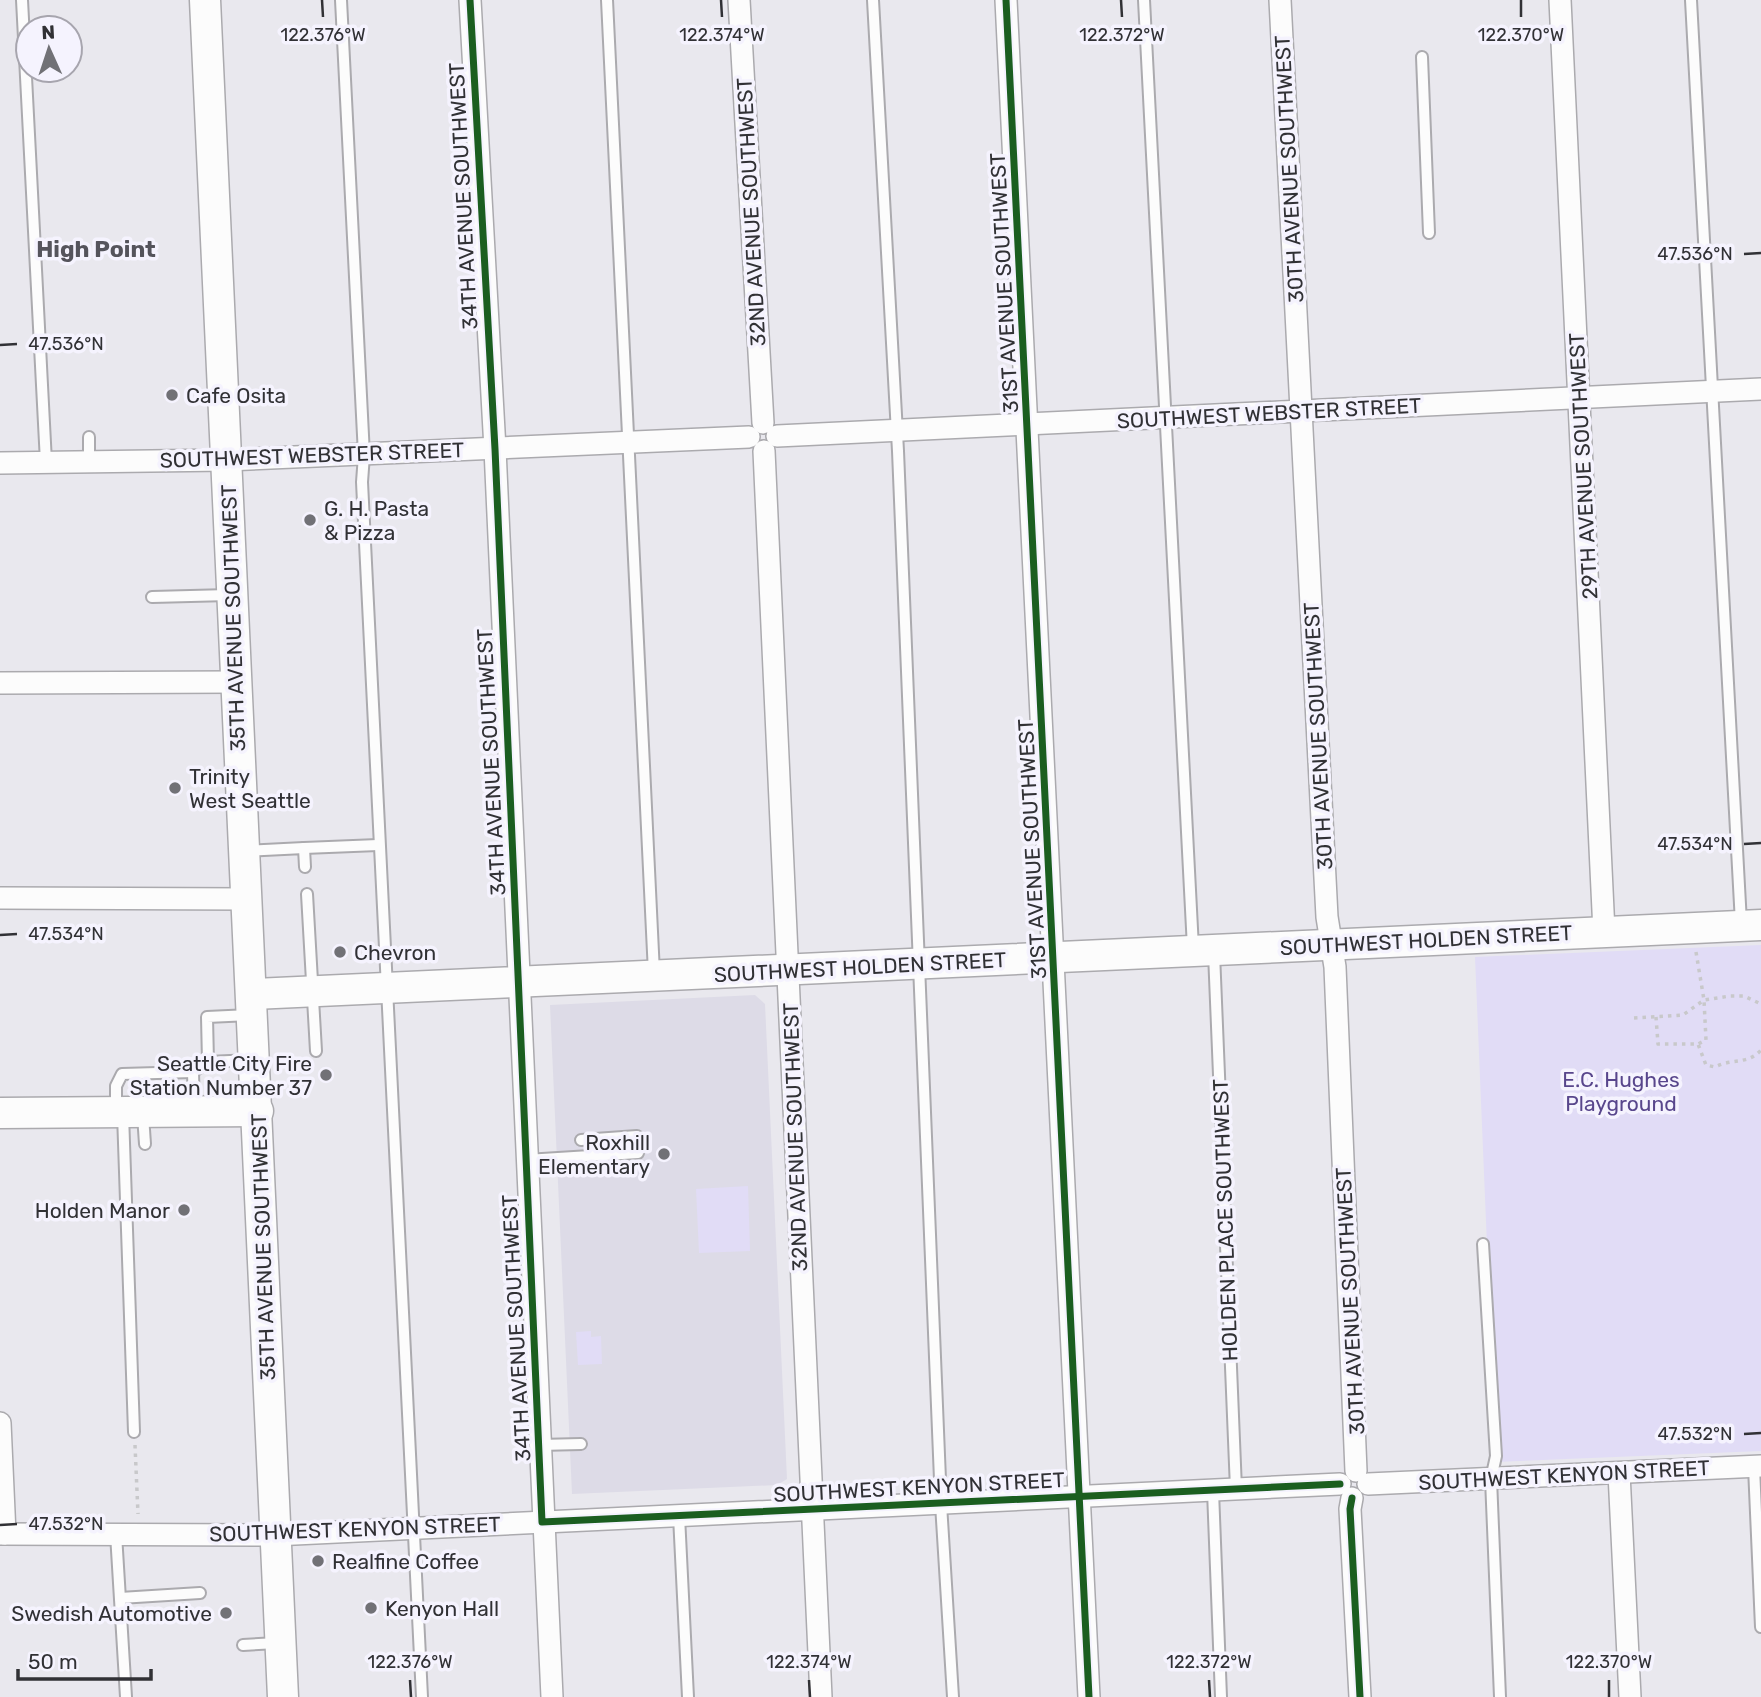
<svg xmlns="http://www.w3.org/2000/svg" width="1761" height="1697" viewBox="0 0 1761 1697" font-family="Rubik,sans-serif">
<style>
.built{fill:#dddbe7}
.green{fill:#e1dcf6}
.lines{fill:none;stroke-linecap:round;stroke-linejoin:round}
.lane-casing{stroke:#abaaae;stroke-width:14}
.street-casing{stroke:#abaaae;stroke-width:24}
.secondary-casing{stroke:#abaaae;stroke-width:33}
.path{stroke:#c8c8ca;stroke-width:3.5;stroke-dasharray:3.5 5;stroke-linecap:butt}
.lane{stroke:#fcfcfc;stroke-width:10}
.street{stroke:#fcfcfc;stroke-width:21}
.secondary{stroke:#fcfcfc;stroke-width:30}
.cycleway-casing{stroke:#f5f3fe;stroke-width:11}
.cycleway{stroke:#1b5e20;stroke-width:7}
.ticks{fill:none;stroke:#313135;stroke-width:2.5}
.poi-dot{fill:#717176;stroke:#f5f3fe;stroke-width:2.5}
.labels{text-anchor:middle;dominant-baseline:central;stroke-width:7;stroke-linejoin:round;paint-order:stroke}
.street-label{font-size:21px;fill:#313135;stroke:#f5f3fe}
.poi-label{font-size:21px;fill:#313135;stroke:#f5f3fe;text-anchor:start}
.park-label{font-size:21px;fill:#58468c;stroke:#f5f3fe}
.neighbourhood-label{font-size:23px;font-weight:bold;fill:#55545c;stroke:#f5f3fe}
.ticks-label{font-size:18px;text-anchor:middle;fill:#313135;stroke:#f5f3fe;stroke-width:7;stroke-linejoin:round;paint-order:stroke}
</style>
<rect width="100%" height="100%" fill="#e9e8ee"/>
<polygon class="built" points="755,995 765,1004 787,1479 777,1485 572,1494 550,1005"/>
<g class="green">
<polygon points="1761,945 1761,1451 1496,1462 1475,957"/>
<polygon points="748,1186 750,1251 699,1253 696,1189"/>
<polygon points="591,1331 591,1337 601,1336 602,1364 578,1365 576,1332"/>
</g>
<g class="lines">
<defs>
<g id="lane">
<polyline points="22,0 46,462"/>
<polyline points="341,0 364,455 362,482 422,1697"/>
<polyline points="607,0 654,973"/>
<polyline points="873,0 898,451 941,1504 953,1697"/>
<polyline points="1144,0 1193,948"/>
<polyline points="1691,0 1741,923"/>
<polyline points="1422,57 1429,233"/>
<polyline points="89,437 89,462"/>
<polyline points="152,597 229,595"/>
<polyline points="304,848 378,845"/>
<polyline points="245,851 304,848 305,867"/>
<polyline points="307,894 316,1051"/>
<polyline points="1214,953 1236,1489"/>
<polyline points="208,1062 207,1017 250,1015"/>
<polyline points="194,1109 193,1072 208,1062 252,1060"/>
<polyline points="116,1112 116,1086 122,1074 193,1072"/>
<polyline points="123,1114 134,1432"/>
<polyline points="143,1115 145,1144"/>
<polyline points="526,1160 638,1153 637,1136 581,1140"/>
<polyline points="1483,1244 1496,1456 1491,1479 1500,1697"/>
<polyline points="539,1445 581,1444"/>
<polyline points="1754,1467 1761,1627"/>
<polyline points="1213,1491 1221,1697"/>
<polyline points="679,1516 688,1697"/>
<polyline points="116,1534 126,1697"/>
<polyline points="120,1598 200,1593"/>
<polyline points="243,1645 277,1643"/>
</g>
<g id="street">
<polyline points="470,0 495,449 552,1697"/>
<polyline points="739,0 763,423"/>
<polyline points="1006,0 1089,1697"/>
<polyline points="1280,0 1327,917 1335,967 1356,1471"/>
<polyline points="1560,0 1604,932"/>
<polyline points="777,436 1761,389"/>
<polyline points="764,451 821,1697"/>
<polyline points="0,463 226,460 749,437"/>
<polyline points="0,683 235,682"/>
<polyline points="0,898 247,899"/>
<polyline points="0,1423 5,1534"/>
<polyline points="1619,1473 1630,1697"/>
<polyline points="1368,1484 1761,1466"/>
<polyline points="1352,1498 1350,1509 1360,1697"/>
<polyline points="0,1534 274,1535 1340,1484"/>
</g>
<g id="secondary">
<polyline points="205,0 283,1697"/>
<polyline points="253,994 1761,925"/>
<polyline points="0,1113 258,1111"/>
</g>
</defs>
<use href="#lane" class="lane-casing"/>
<use href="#street" class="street-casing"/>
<use href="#secondary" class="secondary-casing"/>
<g class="path">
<polyline points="1696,952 1704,1000 1706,1040 1698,1044"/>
<path d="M1656,1017L1658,1044H1698L1706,1065L1715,1067C1732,1058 1748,1065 1761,1050"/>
<polyline points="1634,1018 1683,1015 1704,1000 1730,996 1744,996 1761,1004"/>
<polyline points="135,1445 138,1514"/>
</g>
<use href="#lane" class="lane"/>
<use href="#street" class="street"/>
<use href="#secondary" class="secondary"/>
<defs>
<g id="cycleway">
<polyline points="470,0 495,449 542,1522 1340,1484"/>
<polyline points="1006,0 1089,1697"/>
<polyline points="1352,1498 1350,1509 1360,1697"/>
</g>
</defs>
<use href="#cycleway" class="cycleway-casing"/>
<use href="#cycleway" class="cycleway"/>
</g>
<path class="ticks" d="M322,0L323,17M721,0L722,17M1121,0L1122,17M1521,0V17M1744,254L1761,253M0,345L17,344M1744,844L1761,843M0,935L17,934M1744,1434L1761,1433M0,1525L17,1524M410,1680L411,1697M809,1680L810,1697M1209,1680L1210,1697M1609,1680V1697"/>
<g class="poi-dot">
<circle cx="172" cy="395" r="7"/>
<circle cx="310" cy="520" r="7"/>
<circle cx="175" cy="788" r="7"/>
<circle cx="340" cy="952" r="7"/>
<circle cx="326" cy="1075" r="7"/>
<circle cx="664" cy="1154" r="7"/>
<circle cx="184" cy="1210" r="7"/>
<circle cx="318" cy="1561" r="7"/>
<circle cx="371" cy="1608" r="7"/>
<circle cx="226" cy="1613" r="7"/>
</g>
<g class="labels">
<g class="street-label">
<text transform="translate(1289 169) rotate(-93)">30TH AVENUE SOUTHWEST</text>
<text transform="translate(463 196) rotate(-93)">34TH AVENUE SOUTHWEST</text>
<text transform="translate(751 212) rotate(-93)">32ND AVENUE SOUTHWEST</text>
<text transform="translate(1004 283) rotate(-93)">31ST AVENUE SOUTHWEST</text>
<text transform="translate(1269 413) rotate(-3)">SOUTHWEST WEBSTER STREET</text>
<text transform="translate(312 455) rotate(-2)">SOUTHWEST WEBSTER STREET</text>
<text transform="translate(1583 466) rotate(-93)">29TH AVENUE SOUTHWEST</text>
<text transform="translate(233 618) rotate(-92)">35TH AVENUE SOUTHWEST</text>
<text transform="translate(1318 736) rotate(-93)">30TH AVENUE SOUTHWEST</text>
<text transform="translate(491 762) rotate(-93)">34TH AVENUE SOUTHWEST</text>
<text transform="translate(1032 849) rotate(-93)">31ST AVENUE SOUTHWEST</text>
<text transform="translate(1426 940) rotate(-3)">SOUTHWEST HOLDEN STREET</text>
<text transform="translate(860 967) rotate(-3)">SOUTHWEST HOLDEN STREET</text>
<text transform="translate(795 1137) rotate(-92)">32ND AVENUE SOUTHWEST</text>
<text transform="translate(1225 1220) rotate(-92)">HOLDEN PLACE SOUTHWEST</text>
<text transform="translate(263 1247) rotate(-92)">35TH AVENUE SOUTHWEST</text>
<text transform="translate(1350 1301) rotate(-93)">30TH AVENUE SOUTHWEST</text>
<text transform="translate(516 1328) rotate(-93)">34TH AVENUE SOUTHWEST</text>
<text transform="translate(1564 1475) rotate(-3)">SOUTHWEST KENYON STREET</text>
<text transform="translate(919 1487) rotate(-3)">SOUTHWEST KENYON STREET</text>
<text transform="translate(355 1529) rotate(-2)">SOUTHWEST KENYON STREET</text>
</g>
<g class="poi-label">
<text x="186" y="395">Cafe Osita</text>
<text x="324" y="508">G. H. Pasta<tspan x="324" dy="24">&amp; Pizza</tspan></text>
<text x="189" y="776">Trinity<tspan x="189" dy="24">West Seattle</tspan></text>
<text x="354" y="952">Chevron</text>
<text x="312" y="1063" text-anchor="end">Seattle City Fire<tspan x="312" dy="24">Station Number 37</tspan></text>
<text x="650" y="1142" text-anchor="end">Roxhill<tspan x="650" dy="24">Elementary</tspan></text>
<text x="170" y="1210" text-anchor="end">Holden Manor</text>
<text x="332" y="1561">Realfine Coffee</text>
<text x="385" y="1608">Kenyon Hall</text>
<text x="212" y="1613" text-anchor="end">Swedish Automotive</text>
</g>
<g class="park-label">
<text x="1621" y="1079">E.C. Hughes<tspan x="1621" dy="24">Playground</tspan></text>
</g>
<g class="neighbourhood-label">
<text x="96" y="249">High Point</text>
</g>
</g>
<g class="ticks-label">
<text x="323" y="41">122.376°W</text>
<text x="722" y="41">122.374°W</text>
<text x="1122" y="41">122.372°W</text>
<text x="1521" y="41">122.370°W</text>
<text x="1695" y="260">47.536°N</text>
<text x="66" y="350">47.536°N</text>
<text x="1695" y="850">47.534°N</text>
<text x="66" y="940">47.534°N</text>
<text x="1695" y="1440">47.532°N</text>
<text x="66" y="1530">47.532°N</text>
<text x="410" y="1668">122.376°W</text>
<text x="809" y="1668">122.374°W</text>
<text x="1209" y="1668">122.372°W</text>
<text x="1609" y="1668">122.370°W</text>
</g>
<g transform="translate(49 49) rotate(357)"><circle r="33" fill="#f5f3fe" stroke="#a7a5ae" stroke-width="2"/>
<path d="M0-5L12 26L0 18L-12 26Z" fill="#717176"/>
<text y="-10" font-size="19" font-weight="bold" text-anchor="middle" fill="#313135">N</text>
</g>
<path d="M18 1669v10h133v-10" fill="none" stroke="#313135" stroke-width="3.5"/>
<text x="28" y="1669" font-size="21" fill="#313135" stroke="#f5f3fe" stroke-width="5" paint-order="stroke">50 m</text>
</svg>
